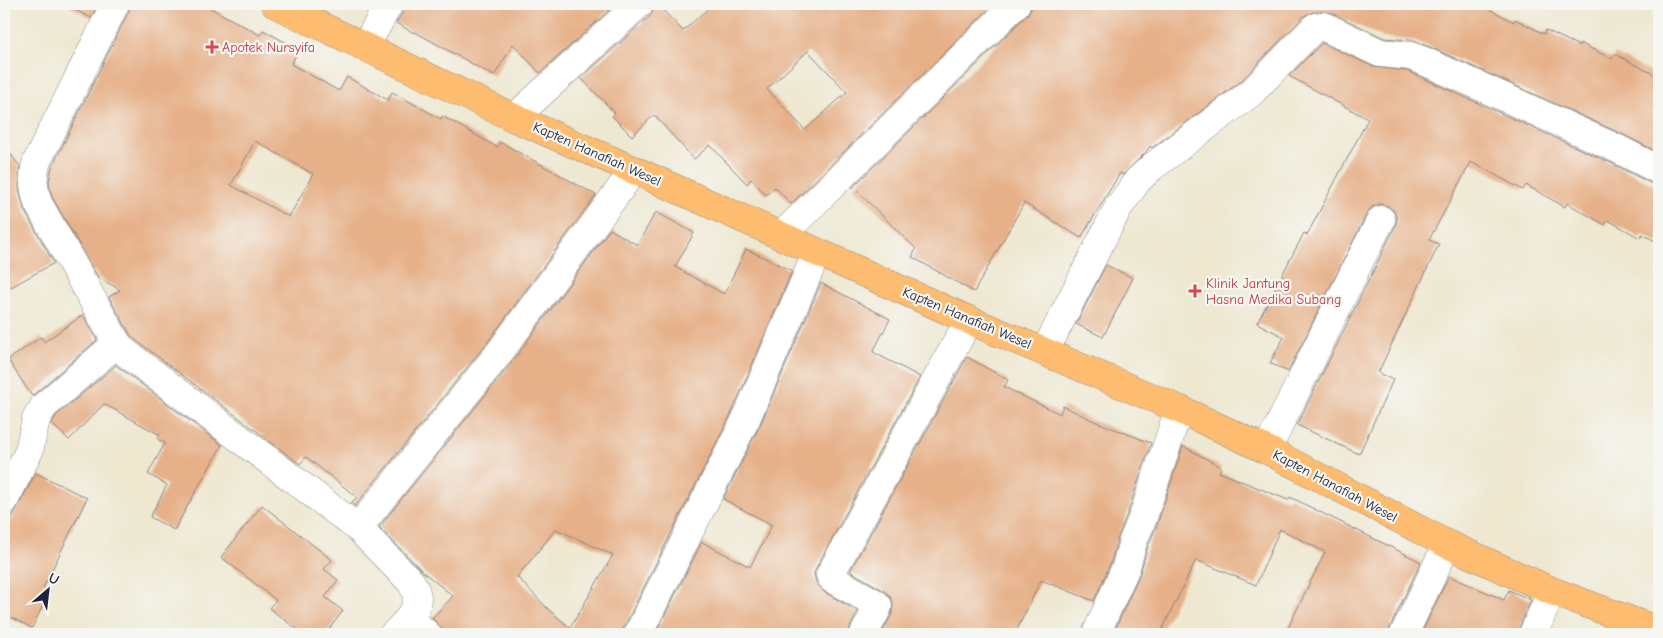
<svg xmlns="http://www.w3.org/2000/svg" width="1663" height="638" viewBox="0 0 1663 638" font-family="'Comic Neue',sans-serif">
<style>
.building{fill:#e6b189;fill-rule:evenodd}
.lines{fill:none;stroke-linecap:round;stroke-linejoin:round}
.minor-casing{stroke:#888586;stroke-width:29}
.primary-casing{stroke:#888586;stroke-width:29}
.minor{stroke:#fff;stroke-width:28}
.primary{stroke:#fdbc6f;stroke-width:28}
.health-dot{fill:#e0444e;stroke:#f6f6f2;stroke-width:2}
.labels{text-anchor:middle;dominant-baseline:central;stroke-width:4.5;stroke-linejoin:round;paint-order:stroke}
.health-label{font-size:14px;fill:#be3a42;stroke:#f6f6f2;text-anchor:start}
.street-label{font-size:14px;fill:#22223b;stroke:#f6f6f2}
</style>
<rect width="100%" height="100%" fill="#f6f6f2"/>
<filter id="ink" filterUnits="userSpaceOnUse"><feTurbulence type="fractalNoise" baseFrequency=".02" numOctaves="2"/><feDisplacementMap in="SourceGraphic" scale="10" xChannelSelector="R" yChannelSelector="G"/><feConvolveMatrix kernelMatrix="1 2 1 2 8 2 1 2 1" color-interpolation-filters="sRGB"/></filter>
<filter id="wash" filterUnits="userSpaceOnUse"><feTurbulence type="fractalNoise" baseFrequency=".0096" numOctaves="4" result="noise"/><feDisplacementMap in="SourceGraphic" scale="20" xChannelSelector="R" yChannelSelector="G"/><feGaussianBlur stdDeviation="1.12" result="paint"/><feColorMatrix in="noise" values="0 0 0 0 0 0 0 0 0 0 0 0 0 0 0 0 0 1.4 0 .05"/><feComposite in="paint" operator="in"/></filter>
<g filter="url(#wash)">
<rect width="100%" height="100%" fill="#eee8d1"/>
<g id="blocks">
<g class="building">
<polygon points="64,4 98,4 91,18"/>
<path d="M131,4H203L260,35L263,30L299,50L291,64L339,91L347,77L388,100L392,92L441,119L442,116L497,147L500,142L596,195L487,343L355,506L351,503L357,497L306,457L300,464L137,341L130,334L109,297L120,290L98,277L52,197L49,181L52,167L129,11ZM255,141L313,174L289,217L231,185Z"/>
<polygon points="405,4 616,4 540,73 513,44 494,76 415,32 414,33 396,23 403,12"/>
<path d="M654,4H657L683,31L713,4H994L791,204L775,187L766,195L751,179L747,184L710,145L694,159L654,115L632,136L612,116L615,113L581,78L650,16L654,9ZM808,51L847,92L805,130L767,89Z"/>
<polygon points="1031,4 1479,4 1514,22 1515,19 1544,34 1546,30 1579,46 1580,43 1612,59 1615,54 1659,77 1659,153 1624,135 1430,47 1412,40 1384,38 1330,12 1313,12 1304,16 1241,81 1152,148 1150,146 1146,152 1123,175 1120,173 1081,238 1024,203 974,292 912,257 916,249 853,187 1027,15 1031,9"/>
<polygon points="1322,43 1374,67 1407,71 1418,76 1611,163 1652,184 1659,186 1659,243 1642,234 1640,238 1608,220 1605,225 1567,203 1565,207 1526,185 1523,190 1471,162 1429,240 1439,244 1378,373 1393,380 1359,454 1297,425 1395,227 1397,219 1394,211 1388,206 1380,204 1372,207 1367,213 1288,372 1270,363 1284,337 1257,323 1304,233 1307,235 1368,119 1289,76"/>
<polygon points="4,146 20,166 19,188 24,210 54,263 4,291"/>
<path d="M656,212L694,233L675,267L724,294L746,249L792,271L732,412L624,627L622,634H442L441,628L432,618L453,596L423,572L379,527L512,362L610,229L637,245ZM556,529L613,555L570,628L547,608L517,577Z"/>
<polygon points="1106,265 1133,278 1103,337 1076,324"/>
<polygon points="821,283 890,319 873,352 920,377 816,568 814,574 816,582 824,592 858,611 850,627 848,634 655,634 702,542 750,567 772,525 723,499 760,425"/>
<polygon points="83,315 97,340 32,396 8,360 41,337 44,342"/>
<polygon points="967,357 1008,380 1004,387 1060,414 1063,406 1094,421 1151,443 1128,512 1118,537 1111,562 1094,601 1041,580 1015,634 881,634 892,614 893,602 889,595 883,590 850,571"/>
<polygon points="116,365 222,445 174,530 150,517 167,485 148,474 165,443 158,439 160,435 104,404 69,440 52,424 56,416"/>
<polygon points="1183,446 1221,467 1219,472 1288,500 1290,497 1421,562 1390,627 1389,634 1285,634 1325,552 1280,529 1256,585 1196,560 1160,634 1113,634 1140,573 1148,546 1158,522"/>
<polygon points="36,473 87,498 43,588 50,591 32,628 4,614 4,532"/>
<polygon points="262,505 332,560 324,569 338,580 325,597 343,611 325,634 303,634 269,608 276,600 221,557"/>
<polygon points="1449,576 1504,600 1509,590 1531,600 1519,628 1518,634 1421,634"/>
</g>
</g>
</g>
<g filter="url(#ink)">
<use href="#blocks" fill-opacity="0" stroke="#888586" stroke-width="1"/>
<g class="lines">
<defs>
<g id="minor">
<polyline points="365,47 389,4"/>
<polyline points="514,118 639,4"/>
<polyline points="781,236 1016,4"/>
<path d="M117,343L126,353L358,528L411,582C426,604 410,618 394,634"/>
<polyline points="1045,351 1118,208 1138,180 1152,167 1251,93 1315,27 1323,26 1380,53 1410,56 1424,61 1618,149 1659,170"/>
<polyline points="1267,450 1358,264 1381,220"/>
<path d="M4,501L29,451L36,419L44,406L117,343L38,203C33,187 32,176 37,161L115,4"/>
<polyline points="358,528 499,353 634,170"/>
<polyline points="409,619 427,634"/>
<polyline points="638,634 746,419 817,252"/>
<polyline points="864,634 877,609 878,606 875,603 832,579 830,575 969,320"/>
<polyline points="1096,634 1126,567 1133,541 1143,517 1179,409"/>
<polyline points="1404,634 1447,544"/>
<polyline points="1533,634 1552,591"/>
</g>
<polyline id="primary" points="275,4 514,118 634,170 969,320 1179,409 1267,450 1447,544 1552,591 1659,631"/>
</defs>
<use href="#minor" class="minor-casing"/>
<use href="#primary" class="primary-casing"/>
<use href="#minor" class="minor"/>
<use href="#primary" class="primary"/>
</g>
</g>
<g class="health-dot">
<path d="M209.5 39.5h5v5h5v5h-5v5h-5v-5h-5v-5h5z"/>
<path d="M1192.5 283.5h5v5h5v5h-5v5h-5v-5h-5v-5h5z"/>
</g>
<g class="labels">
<g class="health-label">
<text x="222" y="47">Apotek Nursyifa</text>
<text x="1206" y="283">Klinik Jantung<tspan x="1206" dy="16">Hasna Medika Subang</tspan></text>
</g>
<g class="street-label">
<text transform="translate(597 154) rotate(24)">Kapten Hanafiah Wesel</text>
<text transform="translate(967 318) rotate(23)">Kapten Hanafiah Wesel</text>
<text transform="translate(1335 486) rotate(28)">Kapten Hanafiah Wesel</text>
</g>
</g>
<rect width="1663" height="638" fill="none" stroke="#f6f6f2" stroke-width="20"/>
<g transform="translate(48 590) rotate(28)" stroke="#f6f6f2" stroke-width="4" paint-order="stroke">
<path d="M0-4L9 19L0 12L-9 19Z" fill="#22223b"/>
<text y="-8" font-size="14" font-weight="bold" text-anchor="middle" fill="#22223b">U</text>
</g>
</svg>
